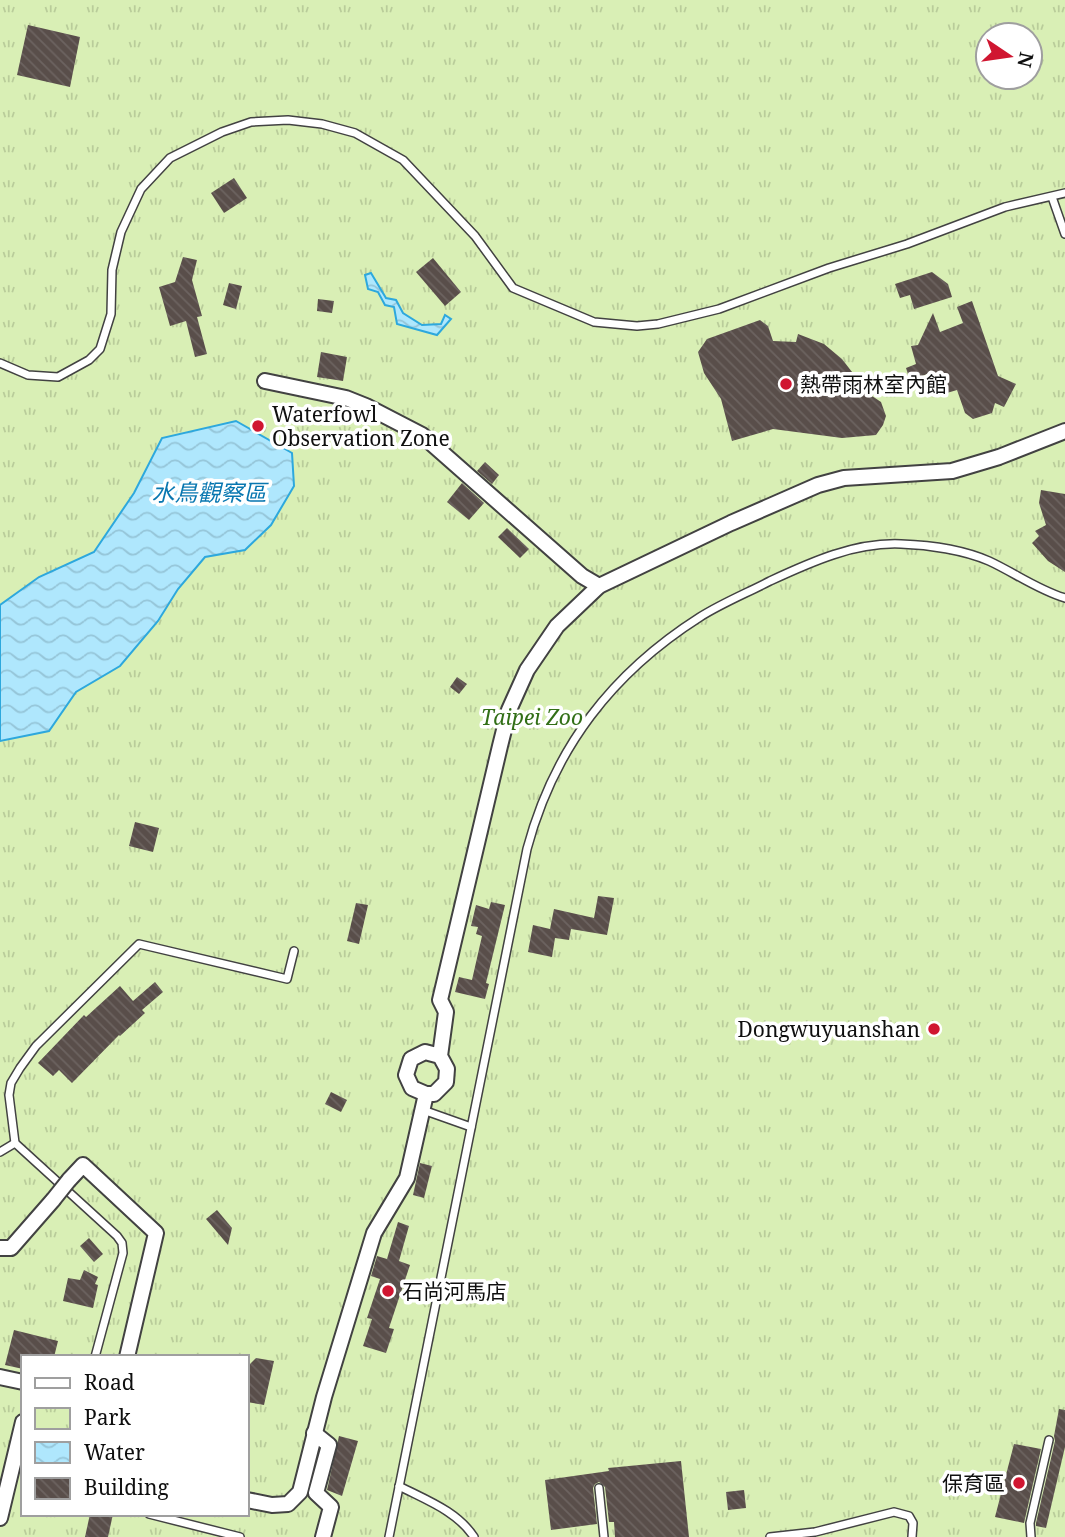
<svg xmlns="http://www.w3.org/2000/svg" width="1065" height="1537" viewBox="0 0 1065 1537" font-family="'Noto Serif','Noto Sans TC',serif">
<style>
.park{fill:url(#park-tufts);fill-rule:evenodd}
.water{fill:url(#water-waves);stroke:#2da8dd;stroke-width:2}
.building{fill:url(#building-back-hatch)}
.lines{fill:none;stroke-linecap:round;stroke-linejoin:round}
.lane-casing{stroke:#424242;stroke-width:10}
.street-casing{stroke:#424242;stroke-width:18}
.lane{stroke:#fff;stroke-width:7}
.street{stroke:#fff;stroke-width:14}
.street-bridge-casing{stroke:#424242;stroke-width:18;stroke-linecap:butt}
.street-bridge{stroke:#fff;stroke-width:14}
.poi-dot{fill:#d01631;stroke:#fff;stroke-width:2.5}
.labels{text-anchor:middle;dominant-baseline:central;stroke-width:7;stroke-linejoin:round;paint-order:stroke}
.poi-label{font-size:21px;fill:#0f0f0f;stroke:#fff;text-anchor:start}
.park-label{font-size:21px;font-style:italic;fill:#326f17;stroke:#fff}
.water-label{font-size:23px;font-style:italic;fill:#0977b0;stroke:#fff}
</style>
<defs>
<pattern id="park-tufts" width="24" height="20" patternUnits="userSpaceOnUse" patternTransform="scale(1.75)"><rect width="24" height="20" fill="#d9efb5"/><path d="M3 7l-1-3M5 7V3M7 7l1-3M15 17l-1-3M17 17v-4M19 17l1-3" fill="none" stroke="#b9cc9a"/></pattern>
<pattern id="water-waves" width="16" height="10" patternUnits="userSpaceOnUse" patternTransform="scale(1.75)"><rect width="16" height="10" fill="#afe7fd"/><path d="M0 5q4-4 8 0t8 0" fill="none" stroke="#95c5d8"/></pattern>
<pattern id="building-back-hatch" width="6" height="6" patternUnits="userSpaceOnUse" patternTransform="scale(1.75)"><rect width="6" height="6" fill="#594e4a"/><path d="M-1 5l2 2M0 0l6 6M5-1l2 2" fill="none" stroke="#6c6360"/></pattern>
</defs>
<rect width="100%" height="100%" fill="#fffbf1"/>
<path class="park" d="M0,0H1065V1537H0ZM988,35H1030V77H988ZM23,1357H247V1514H23Z"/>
<g class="water">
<polygon points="371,273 386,298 396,300 403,313 422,325 441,324 445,315 451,319 437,335 397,324 394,307 385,305 378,292 368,289 365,275"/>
<polygon points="236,421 292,453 294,486 271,525 245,550 205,557 178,589 158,621 120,666 76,692 49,731 0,741 0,605 39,577 94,552 134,493 162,438"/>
</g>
<g class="building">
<polygon points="28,25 80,37 70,87 17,75"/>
<polygon points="234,178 247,198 224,213 211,193"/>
<polygon points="183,257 197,260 192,280 202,316 197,317 207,354 195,357 186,321 170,326 159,287 175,282"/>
<polygon points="433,258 461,292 445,306 416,272"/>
<polygon points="932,272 948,284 952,297 914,309 910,295 900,298 895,284"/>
<polygon points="229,283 242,286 236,309 223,305"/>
<polygon points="318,299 334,301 332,313 317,311"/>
<polygon points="972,301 998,376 1016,384 1004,407 995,403 992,413 973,419 965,413 957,390 940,395 932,372 910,381 906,368 916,364 911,346 918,345 933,313 940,332 963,323 957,307"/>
<polygon points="760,320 768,326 773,341 796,342 798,334 824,344 842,359 869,394 881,402 886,416 883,425 876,435 842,438 773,429 732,441 721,399 704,373 698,352 707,339"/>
<polygon points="321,352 347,357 343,381 317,377"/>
<polygon points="485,462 499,475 492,484 477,471"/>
<polygon points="462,483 484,503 469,520 447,502"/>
<polygon points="1041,490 1065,494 1065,572 1048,561 1032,543 1039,536 1035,531 1046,525 1039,503"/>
<polygon points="507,528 529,549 520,558 498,537"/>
<polygon points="457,677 467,684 459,694 450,687"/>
<polygon points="135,822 159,828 153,852 129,846"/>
<polygon points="598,896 614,898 607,935 571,929 569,940 555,938 552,957 528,952 533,925 550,929 554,909 594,918"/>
<polygon points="491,902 505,905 486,983 489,984 485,999 455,992 459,977 472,980 482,936 476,934 478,927 471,926 476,905 489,909"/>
<polygon points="356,903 368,905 359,944 347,941"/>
<polygon points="155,982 163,992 142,1010 145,1013 120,1036 119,1035 72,1083 59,1070 53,1076 38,1063 84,1015 86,1017 120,986 133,1001"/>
<polygon points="331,1092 347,1100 341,1112 325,1104"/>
<polygon points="420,1163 432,1166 424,1198 413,1195"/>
<polygon points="217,1210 232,1228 228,1245 206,1219"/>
<polygon points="398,1222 409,1226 399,1261 410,1265 389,1328 394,1329 386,1353 363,1346 372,1319 367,1318 380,1279 371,1276 377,1256 387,1259"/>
<polygon points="89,1238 103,1254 94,1262 80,1246"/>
<polygon points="84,1270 98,1277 95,1284 98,1285 93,1308 63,1301 68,1278 80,1280"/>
<polygon points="14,1330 58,1341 54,1357 23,1357 23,1369 5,1365"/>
<polygon points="256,1358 274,1361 264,1405 247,1402 247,1367"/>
<polygon points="1059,1409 1065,1410 1065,1447 1046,1528 1036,1526 1036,1523 1055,1441 1054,1436"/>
<polygon points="339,1436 358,1441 342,1496 327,1490"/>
<polygon points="1014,1444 1041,1449 1024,1523 995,1517"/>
<polygon points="681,1461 689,1537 615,1537 614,1522 609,1522 605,1487 599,1482 595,1484 593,1488 597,1524 551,1530 545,1480 609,1471 608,1468"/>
<polygon points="744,1490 746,1508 728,1510 726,1492"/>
<polygon points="90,1514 113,1514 108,1537 85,1537"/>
</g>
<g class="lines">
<defs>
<g id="lane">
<polyline points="1052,197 1065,234"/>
<polyline points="0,363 28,375 58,377 89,360 100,349 111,314 112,270 121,232 141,189 170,158 222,132 251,122 288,120 322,124 355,133 403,160 475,236 513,288 594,322 637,326 658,324 719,309 829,268 907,244 1005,207 1065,193"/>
<polyline points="423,1110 471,1127"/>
<polyline points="0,1152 15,1143"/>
<polyline points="95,1357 123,1253 122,1243 117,1236 15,1143 9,1095 11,1083 20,1068 36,1046 139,944 287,979 294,951"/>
<path d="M399,1486C426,1500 457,1511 474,1537"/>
<polyline points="599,1488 604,1537"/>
<polyline points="149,1514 240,1537"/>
<path d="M389,1537L527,849C554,748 612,673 700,617C722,603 747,593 770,581C811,562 855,542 901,544C929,545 964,550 989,561C1015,573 1038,590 1065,598"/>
<polyline points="770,1537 815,1532 894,1512 909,1516 913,1523 912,1537"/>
<polyline points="1031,1537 1030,1523 1049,1440"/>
</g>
<g id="street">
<polyline points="265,381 346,398 366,406 422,435 582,576 599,586"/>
<polyline points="440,1056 425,1052 411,1059 406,1075 412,1088 426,1094 434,1094 446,1082 447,1069 440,1056 446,1012 440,1000 500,746 509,710 527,670 557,626 599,586 731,523 818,485 844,478 952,471 999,457 1065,431"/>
<polyline points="69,1180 83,1165 156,1233 127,1357"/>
<polyline points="0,1248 11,1248 53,1200"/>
<polyline points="0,1377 23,1382"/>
<polyline points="314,1433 329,1445 316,1493 331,1507 323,1537"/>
<polyline points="247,1500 272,1505 288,1504 300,1492 324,1397 374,1233 407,1178 426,1094"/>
<polyline points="0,1518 23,1422"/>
</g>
</defs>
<use href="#lane" class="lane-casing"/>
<use href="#street" class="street-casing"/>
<use href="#lane" class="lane"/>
<use href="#street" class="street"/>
<defs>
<polyline id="street-bridge" points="53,1200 69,1180"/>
</defs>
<use href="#street-bridge" class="street-bridge-casing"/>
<use href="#street-bridge" class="street-bridge"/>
</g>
<g class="poi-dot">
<circle cx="786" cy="384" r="7"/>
<circle cx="258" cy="426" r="7"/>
<circle cx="934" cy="1029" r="7"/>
<circle cx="388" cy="1291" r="7"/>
<circle cx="1019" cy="1483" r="7"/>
</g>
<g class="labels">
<g class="poi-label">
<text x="800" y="384">熱帶雨林室內館</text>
<text x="272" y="414">Waterfowl<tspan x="272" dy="24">Observation Zone</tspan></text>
<text x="920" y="1029" text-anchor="end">Dongwuyuanshan</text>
<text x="402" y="1291">石尚河馬店</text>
<text x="1005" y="1483" text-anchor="end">保育區</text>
</g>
<g class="park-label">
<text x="532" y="717">Taipei Zoo</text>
</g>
<g class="water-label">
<text x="209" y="492">水鳥觀察區</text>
</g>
</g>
<rect x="21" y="1355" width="228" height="161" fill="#ffffff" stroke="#9f9f9f" stroke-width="2"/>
<rect x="35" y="1378" width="35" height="10" fill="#ffffff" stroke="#9f9f9f" stroke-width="2"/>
<text x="84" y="1390" font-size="21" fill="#0f0f0f">Road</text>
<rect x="35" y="1408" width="35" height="21" fill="url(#park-tufts)" stroke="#9f9f9f" stroke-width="2"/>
<text x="84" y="1425" font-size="21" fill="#0f0f0f">Park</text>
<rect x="35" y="1442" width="35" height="21" fill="url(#water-waves)" stroke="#9f9f9f" stroke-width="2"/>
<text x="84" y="1460" font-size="21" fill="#0f0f0f">Water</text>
<rect x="35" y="1478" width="35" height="21" fill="url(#building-back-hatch)" stroke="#9f9f9f" stroke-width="2"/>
<text x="84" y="1495" font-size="21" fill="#0f0f0f">Building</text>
<g transform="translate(1009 56) rotate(103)"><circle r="33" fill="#ffffff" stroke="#9f9f9f" stroke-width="2"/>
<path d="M0-5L12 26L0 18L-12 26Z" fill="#d01631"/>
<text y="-10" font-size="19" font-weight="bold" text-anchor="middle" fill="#0f0f0f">N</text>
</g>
</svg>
